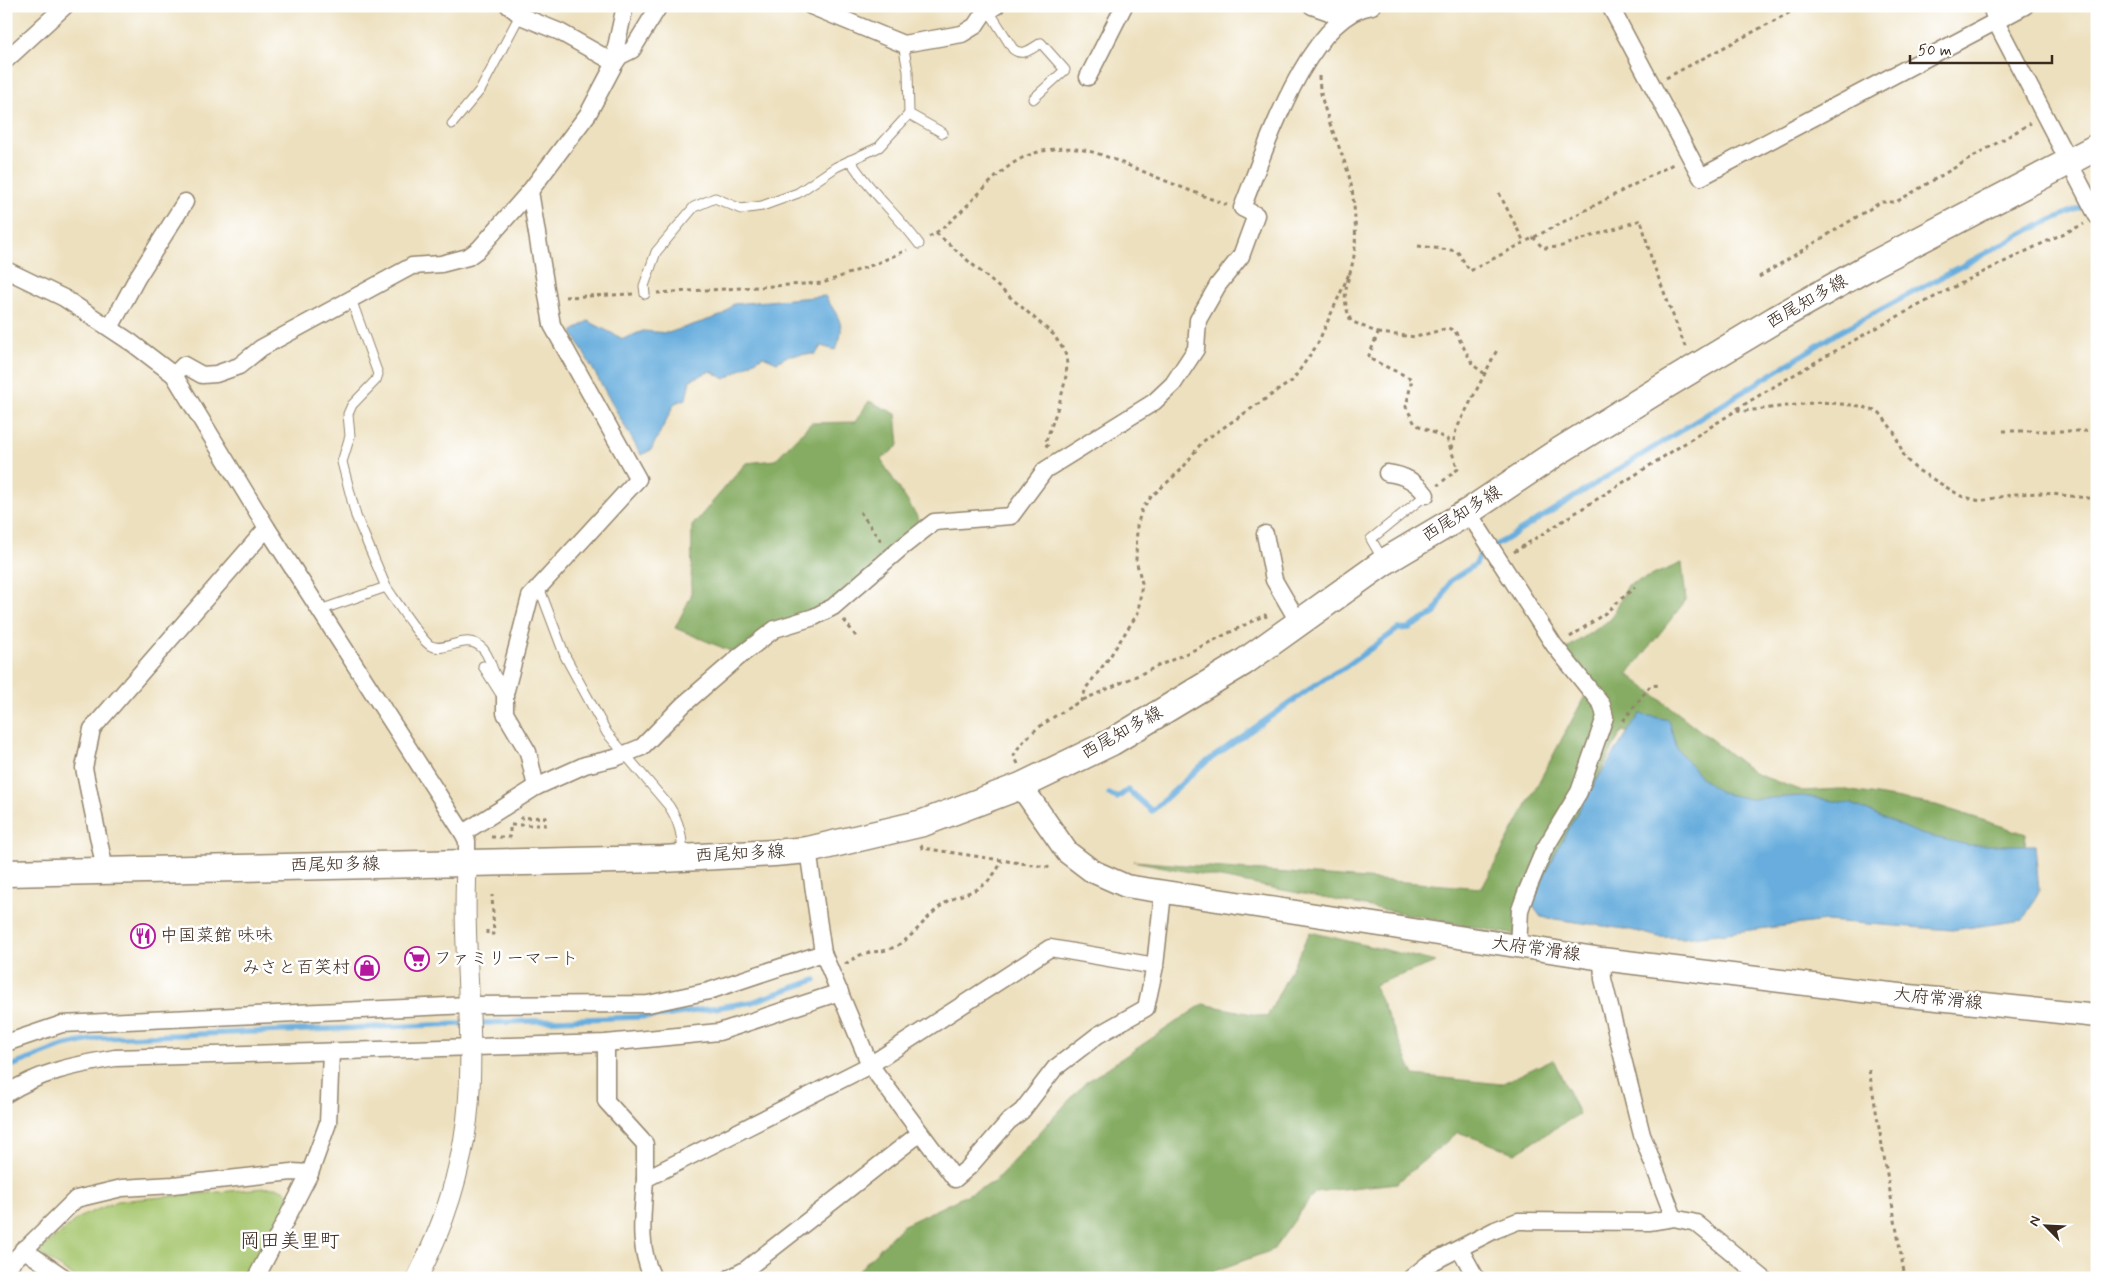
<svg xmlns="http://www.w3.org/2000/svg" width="2103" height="1284" viewBox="0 0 2103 1284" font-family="Mynerve,'Klee One',sans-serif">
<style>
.green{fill:#a7c76f;stroke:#717846}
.forest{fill:#85ac62;stroke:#606b40}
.water{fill:#67addd;stroke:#516c7e}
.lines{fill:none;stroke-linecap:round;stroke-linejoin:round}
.stream{stroke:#67addd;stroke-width:5.5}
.service-casing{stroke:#94856e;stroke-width:11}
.minor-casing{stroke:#94856e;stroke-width:19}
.tertiary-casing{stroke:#94856e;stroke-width:22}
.secondary-casing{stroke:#94856e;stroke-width:25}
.primary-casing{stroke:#94856e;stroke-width:29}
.path{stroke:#94856e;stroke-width:3;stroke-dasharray:4 4;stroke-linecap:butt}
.service{stroke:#fff;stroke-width:9}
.minor{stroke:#fff;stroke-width:16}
.tertiary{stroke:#fff;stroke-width:20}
.secondary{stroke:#fff;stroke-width:22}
.primary{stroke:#fff;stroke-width:26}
.labels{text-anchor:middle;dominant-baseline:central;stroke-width:5;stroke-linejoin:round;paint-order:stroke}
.street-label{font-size:18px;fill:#3b2a1e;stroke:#fff}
.poi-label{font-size:18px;fill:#3b2a1e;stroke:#fff;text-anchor:start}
.quarter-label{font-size:20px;fill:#3b2a1e;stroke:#fff}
</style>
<rect width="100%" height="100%" fill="#fff"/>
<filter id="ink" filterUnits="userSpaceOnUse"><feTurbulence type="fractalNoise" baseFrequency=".02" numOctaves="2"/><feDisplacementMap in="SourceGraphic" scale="10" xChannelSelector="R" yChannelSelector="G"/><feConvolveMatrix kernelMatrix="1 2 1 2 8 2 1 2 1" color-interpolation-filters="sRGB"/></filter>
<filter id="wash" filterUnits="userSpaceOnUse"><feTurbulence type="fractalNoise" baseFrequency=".0096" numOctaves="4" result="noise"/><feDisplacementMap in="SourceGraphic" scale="20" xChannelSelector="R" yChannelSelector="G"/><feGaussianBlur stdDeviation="1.12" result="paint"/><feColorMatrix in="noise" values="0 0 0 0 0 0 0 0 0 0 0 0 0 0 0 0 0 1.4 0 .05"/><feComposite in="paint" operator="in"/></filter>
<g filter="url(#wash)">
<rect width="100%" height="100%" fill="#ede0be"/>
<polygon class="green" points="276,1187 288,1192 288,1207 248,1278 76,1278 37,1252 80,1217 118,1201"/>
<g class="forest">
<polygon points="869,401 896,414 899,445 881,460 922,524 847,606 780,636 735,653 675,628 691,596 692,526 746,463 775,460 811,423 855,422"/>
<polygon points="1682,563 1686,600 1628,674 1754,773 1802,791 1840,789 1936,805 2026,834 2024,854 1903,844 1698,793 1648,737 1622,731 1515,935 1133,861 1482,888 1586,694 1563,651 1611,619 1628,585"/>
<polygon points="1310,932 1436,962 1374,985 1414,1075 1501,1084 1553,1059 1579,1114 1515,1153 1458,1132 1397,1183 1315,1192 1273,1250 1195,1278 851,1278 902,1226 994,1182 1085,1083 1203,1004 1267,1017"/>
</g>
<g class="water">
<path d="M825,296C838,317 848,326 835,350L821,346L816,354L789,355L777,362L763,356L725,379L711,371L690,380L686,399L675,403L651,450L641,455L572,332L588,321L623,339L643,331L668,333L723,315L733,304Z"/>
<path d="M1640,714L1669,720L1677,749L1703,779L1721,793L1751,799L1802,796L1852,804L1920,834L1969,845H2035L2039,891L2023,920L1952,930L1826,921L1684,938L1659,937L1631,930L1541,917L1532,905C1559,837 1599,775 1640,714Z"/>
</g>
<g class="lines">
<g class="stream">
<polyline points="1109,794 1117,798 1128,790 1152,811 1202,765 1328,676 1344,668 1398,629 1409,628 1435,613 1450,581 1476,564 1481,553 1505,540 1839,332 2029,230 2088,204"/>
<polyline points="6,1068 63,1046 100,1038 663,1016 752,1002 815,980"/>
</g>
</g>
</g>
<g filter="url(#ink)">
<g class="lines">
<defs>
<g id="service">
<path d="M989,11L1013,49C1023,57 1031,49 1041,43L1065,70L1033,99"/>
<polyline points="903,44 908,71 909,114 943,133"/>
<polyline points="452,124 481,89 520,15"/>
<path d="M850,160C869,191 897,214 919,244"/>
<polyline points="645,294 644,286 656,252 694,207 715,198 741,209 762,206 798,193 836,167 879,147 909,114"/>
<polyline points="1383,560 1371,539 1426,495"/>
<path d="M386,587C394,598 422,642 431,646C448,653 466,631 483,649C493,660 490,676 506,687"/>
<path d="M539,587L565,656L607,733L669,806C680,823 682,836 683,855"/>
<polyline points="320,610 386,587 356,516 342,462 350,436 348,414 352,405 376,380 378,374 351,299"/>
<polyline points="483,666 500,693 505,694"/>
</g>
<g id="minor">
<polyline points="509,6 523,17 560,32 615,63"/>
<polyline points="811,6 903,44 962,34 975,26 983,14 996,6"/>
<polyline points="1312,6 1329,12 1340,19"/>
<polyline points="1610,6 1701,177 2025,6"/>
<polyline points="1991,6 1996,22 2097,216"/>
<polyline points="620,56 616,47 625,6"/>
<polyline points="6,60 65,6"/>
<polyline points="1088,77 1124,6"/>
<polyline points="530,191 552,325 638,479 530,597 505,694 505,713 528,752 536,787"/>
<polyline points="6,270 64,298 132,343 174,375 267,528 463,833 467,841 467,862"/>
<polyline points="110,328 137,278 185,202"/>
<polyline points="174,375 184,365 202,375 216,374 239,366 261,348 412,266 441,264 468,257 479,249 530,191 588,114 615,63 620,56 632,50 659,6"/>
<path d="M1387,473C1404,475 1416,481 1426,495"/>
<polyline points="1468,512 1554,645 1602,705 1605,717 1579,792 1544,850 1526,893 1520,910 1518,947"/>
<polyline points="1265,534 1274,580 1299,623"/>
<path d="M463,833L536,787L585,765L615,758L642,747L683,705L741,655L775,629L814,617L833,607L901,548L934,522L1011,516L1045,470L1154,402L1173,384L1196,349L1198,320L1218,285L1241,256L1256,215L1242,208C1264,154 1307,15 1372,6"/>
<polyline points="808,850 823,953 870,1065 955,1179 969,1167 1008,1122 1022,1111 1055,1068 1098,1035 1146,1008 1155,966 1163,893"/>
<polyline points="105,870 84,768 92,729 267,528"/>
<polyline points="1602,959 1603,979 1642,1135 1674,1218"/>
<polyline points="6,1043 62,1024 469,1005 648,1004 709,991 823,953"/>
<polyline points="606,1043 606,1101 645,1144 645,1179"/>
<path d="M6,1094C40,1072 75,1065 115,1058L606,1043L719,1032L840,992"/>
<polyline points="23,1249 65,1278"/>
<polyline points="1460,1249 1476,1278"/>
<polyline points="6,1268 76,1199 122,1188 173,1185 292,1172 310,1173"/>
<polyline points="256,1278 310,1173 328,1123 331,1052"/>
<path d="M653,1278C637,1247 643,1213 645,1179L870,1065L1050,948L1155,966"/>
<polyline points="730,1278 745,1270 919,1134"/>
<polyline points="1411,1278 1427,1265 1495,1230 1518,1221 1649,1222 1674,1218 1696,1223 1763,1278"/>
</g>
<path id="tertiary" d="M417,1278C443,1228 460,1175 467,1120C477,1034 461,948 467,862"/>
<polyline id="secondary" points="1021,786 1067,852 1092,871 1126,886 1602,959 1862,991 2097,1016"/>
<polyline id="primary" points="6,873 662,859 774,853 808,850 923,823 1021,786 1112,742 1244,662 1384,562 1468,512 1556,453 1653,393 1776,319 1872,265 2097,147"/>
</defs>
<use href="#service" class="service-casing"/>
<use href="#minor" class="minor-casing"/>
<use href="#tertiary" class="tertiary-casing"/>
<use href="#secondary" class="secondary-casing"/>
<use href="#primary" class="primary-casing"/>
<g class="path">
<path d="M1319,76C1320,117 1349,156 1353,197C1355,213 1356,231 1355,247C1353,277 1337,290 1351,321L1378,333L1368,358L1412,379L1406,407L1415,424L1447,439L1458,469L1438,485"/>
<polyline points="1666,78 1802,6"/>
<polyline points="1499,193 1524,242"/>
<path d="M936,233L1054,335C1058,342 1064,349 1066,356C1071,379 1052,422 1045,444L1049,447"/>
<path d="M929,237C961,218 982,185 1012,164C1029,152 1056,146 1077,149C1097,151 1116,161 1135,168C1165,181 1196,193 1227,205"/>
<polyline points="1533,237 1543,248 1559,247 1641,220 1652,261 1686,349"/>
<polyline points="1418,246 1457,251 1470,271 1675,163"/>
<polyline points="1759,277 1881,202 1896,202 2031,123"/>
<polyline points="657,293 823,283 875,264 907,250"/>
<polyline points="565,297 633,294"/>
<polyline points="1378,333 1416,337 1448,328 1455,331 1473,365 1485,374"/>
<path d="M1737,409C1849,340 1964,279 2084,224"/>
<polyline points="2003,431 2097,431"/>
<polyline points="1452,449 1456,430 1498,348"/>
<polyline points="860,512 882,542"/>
<polyline points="1514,552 1737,410 1745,411 1821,402 1861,406 1880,413 1894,432 1905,458 1916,469 1961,496 1980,501 2015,494 2043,493 2097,499"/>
<polyline points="844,620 858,639"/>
<polyline points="1570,637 1604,614 1635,587"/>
<polyline points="1083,700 1196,649 1265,615 1267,619"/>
<polyline points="1623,721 1650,686 1659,685"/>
<polyline points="2092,723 2097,725"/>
<path d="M1018,764L1014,755C1027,730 1059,714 1082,700L1086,688L1109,658L1138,613L1142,583L1136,560L1137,526L1142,509L1151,497L1182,469L1202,442L1292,381L1317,345L1349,274"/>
<polyline points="491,837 510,837 510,825 545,825 545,817 520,818"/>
<polyline points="921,845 922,848 1053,868"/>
<polyline points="487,930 487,934 494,934 492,895"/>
<path d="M845,964C852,960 858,955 866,953C875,951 884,952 892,948C911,940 921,923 936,910C962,887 982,900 1002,861"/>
<polyline points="1869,1070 1905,1278"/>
</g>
<use href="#service" class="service"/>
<use href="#minor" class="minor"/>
<use href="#tertiary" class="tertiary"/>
<use href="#secondary" class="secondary"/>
<use href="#primary" class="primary"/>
</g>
</g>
<defs>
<symbol id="restaurant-ring" viewBox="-11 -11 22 22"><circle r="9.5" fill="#fff" stroke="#b5179e" stroke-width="1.5"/><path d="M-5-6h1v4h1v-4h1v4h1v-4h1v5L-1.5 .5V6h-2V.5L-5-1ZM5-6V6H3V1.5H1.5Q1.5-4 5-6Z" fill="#b5179e"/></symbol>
<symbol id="supermarket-ring" viewBox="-11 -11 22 22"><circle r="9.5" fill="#fff" stroke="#b5179e" stroke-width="1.5"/><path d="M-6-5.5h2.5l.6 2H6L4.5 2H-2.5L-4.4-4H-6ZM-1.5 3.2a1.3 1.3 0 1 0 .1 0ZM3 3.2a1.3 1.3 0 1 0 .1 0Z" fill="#b5179e"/></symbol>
<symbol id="shop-ring" viewBox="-11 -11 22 22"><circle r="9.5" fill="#fff" stroke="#b5179e" stroke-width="1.5"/><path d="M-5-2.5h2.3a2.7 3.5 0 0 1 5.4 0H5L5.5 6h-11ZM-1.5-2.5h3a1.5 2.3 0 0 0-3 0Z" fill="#b5179e"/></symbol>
</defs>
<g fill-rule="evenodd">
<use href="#restaurant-ring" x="129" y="922" width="28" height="28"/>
<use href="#supermarket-ring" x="403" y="945" width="28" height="28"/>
<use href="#shop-ring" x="353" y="954" width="28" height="28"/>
</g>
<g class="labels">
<g class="street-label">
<text transform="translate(1807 302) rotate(-30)">西尾知多線</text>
<text transform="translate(1462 514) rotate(-32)">西尾知多線</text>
<text transform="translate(1122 733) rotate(-29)">西尾知多線</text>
<text transform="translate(740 854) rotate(-3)">西尾知多線</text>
<text transform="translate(335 865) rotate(-1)">西尾知多線</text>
<text transform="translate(1536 949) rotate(8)">大府常滑線</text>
<text transform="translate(1938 999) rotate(6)">大府常滑線</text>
</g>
<g class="poi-label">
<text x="160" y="936">中国菜館 味味</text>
<text x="434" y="959">ファミリーマート</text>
<text x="350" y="968" text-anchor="end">みさと百笑村</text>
</g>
<g class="quarter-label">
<text x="290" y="1241">岡田美里町</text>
</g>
</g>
<rect width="2103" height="1284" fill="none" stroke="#fff" stroke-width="25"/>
<g transform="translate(2046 1226) rotate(294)" stroke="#ffffff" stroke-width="4" paint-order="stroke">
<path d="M0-4L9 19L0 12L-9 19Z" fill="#3b2a1e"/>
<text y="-8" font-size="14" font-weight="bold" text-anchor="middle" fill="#3b2a1e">N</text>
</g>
<path d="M1910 55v8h142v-8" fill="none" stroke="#3b2a1e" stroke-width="2.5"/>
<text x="1918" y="55" font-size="15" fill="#3b2a1e" stroke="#ffffff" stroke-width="4" paint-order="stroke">50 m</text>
</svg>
